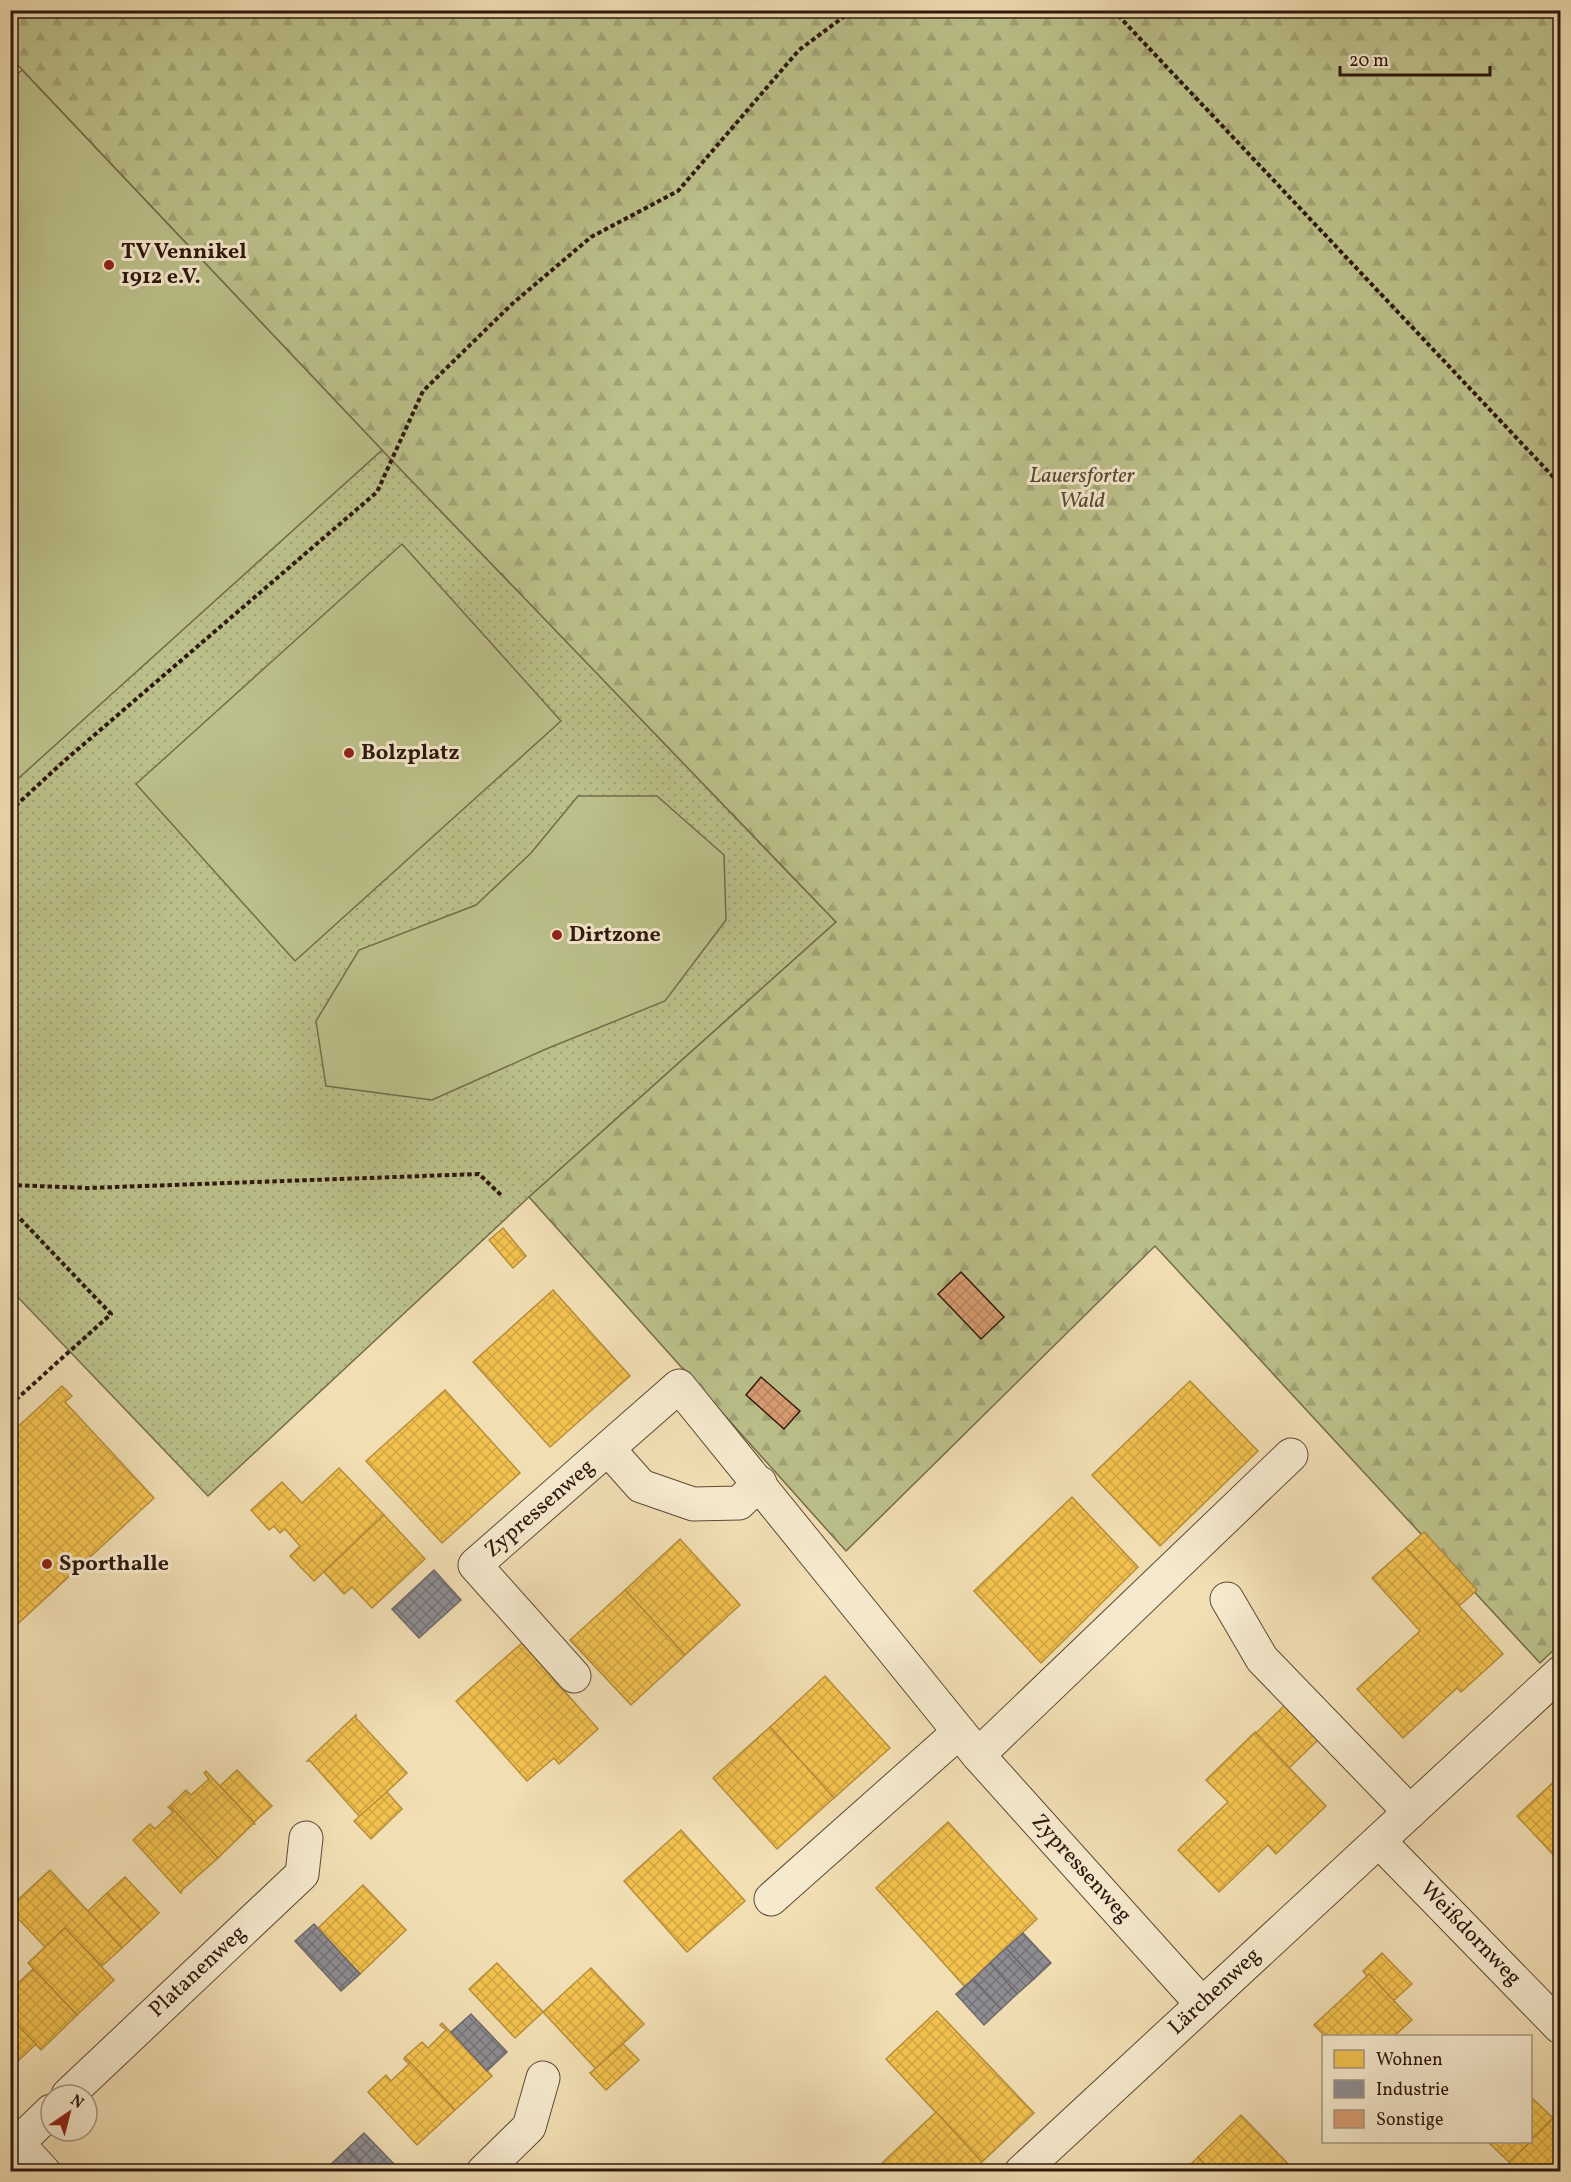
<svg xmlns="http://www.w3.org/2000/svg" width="1571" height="2182" viewBox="0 0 1571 2182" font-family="Vollkorn,serif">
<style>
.green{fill:url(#green-dots);stroke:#746c4c;stroke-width:1.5}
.forest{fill:url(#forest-firs);stroke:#746c4c;stroke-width:1.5}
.pitch{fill:#bcc18b;stroke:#746c4c;stroke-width:1.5}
.homes{fill:url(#homes-cross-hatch);stroke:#b78e3a;stroke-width:1.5}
.industry{fill:url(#industry-cross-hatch);stroke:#706a6a;stroke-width:1.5}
.building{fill:url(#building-cross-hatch);stroke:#2d170d;stroke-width:1.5}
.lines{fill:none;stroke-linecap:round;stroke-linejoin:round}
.minor-casing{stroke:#5e4936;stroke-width:35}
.path{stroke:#2d170d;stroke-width:4;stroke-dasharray:4.5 3;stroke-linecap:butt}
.minor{stroke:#f6eace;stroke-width:33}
.poi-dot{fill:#8f2418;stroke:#f6eace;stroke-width:2}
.labels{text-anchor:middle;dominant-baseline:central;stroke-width:6;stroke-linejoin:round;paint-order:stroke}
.poi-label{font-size:22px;font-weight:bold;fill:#2d170d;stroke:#f6eace;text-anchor:start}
.park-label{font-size:22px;font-style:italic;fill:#584a33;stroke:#f6eace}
.street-label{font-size:22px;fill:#2d170d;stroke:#f6eace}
</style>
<defs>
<pattern id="green-dots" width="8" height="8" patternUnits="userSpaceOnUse" patternTransform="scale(1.5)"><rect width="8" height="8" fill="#bcc18b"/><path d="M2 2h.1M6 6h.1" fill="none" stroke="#a2a577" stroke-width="1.8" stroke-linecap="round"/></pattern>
<pattern id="forest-firs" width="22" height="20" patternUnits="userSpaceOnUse" patternTransform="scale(1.5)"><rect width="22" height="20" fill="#bcc18b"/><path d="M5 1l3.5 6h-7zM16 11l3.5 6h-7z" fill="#a2a577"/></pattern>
<pattern id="homes-cross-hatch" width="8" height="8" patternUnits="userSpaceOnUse" patternTransform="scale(1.5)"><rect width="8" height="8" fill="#f2c14e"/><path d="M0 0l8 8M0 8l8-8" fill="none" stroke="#d0a543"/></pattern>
<pattern id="industry-cross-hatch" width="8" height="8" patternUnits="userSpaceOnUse" patternTransform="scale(1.5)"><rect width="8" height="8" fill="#8d8d92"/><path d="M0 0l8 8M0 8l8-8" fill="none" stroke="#747276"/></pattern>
<pattern id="building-cross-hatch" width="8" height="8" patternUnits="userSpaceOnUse" patternTransform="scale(1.5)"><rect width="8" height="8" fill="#da9d73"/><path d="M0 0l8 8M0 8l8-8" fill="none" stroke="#bb8662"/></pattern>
</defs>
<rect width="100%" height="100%" fill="#f1deb3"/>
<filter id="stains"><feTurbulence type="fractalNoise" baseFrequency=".00333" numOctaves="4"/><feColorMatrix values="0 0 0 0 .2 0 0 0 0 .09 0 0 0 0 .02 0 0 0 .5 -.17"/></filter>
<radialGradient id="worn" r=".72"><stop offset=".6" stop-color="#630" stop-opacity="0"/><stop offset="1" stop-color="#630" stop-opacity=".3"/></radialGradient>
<polygon class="green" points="382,450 836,922 529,1197 208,1496 11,1290 10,785"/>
<polygon class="forest" points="11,10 1560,11 1560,1644 1540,1663 1155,1246 846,1551 529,1197 836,922 382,450 11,58"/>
<g class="pitch">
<polygon points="22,70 382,450 11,785 10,80"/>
<polygon points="402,544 561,721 295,961 136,784"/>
<polygon points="578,796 657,796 724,855 726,920 665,1001 546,1049 432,1100 326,1086 316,1021 359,950 476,905 531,853"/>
</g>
<g class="homes">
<polygon points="503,1228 526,1256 513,1268 489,1240"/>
<polygon points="553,1290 630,1376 550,1447 473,1362"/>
<polygon points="1190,1381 1258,1451 1160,1546 1092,1475"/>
<polygon points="62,1386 72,1396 65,1402 154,1498 11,1630 10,1434"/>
<polygon points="445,1390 520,1473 442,1543 366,1461"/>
<polygon points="339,1468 384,1515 314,1581 290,1556 300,1546 285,1529 280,1533 274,1526 269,1530 251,1510 282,1482 302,1503"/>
<polygon points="1072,1497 1138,1567 1041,1663 974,1591"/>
<polygon points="384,1515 425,1559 372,1608 352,1587 344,1594 324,1572"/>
<polygon points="1424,1532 1477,1590 1459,1606 1406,1548"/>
<polygon points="680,1539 740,1605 685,1655 625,1590"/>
<polygon points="1406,1548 1503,1654 1461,1692 1457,1688 1403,1738 1357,1689 1420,1631 1372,1578"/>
<polygon points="625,1590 685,1655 631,1705 570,1640"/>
<polygon points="522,1643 598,1729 559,1764 554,1758 527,1781 456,1701"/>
<polygon points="825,1676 890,1748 834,1798 770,1727"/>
<polygon points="1286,1704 1319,1739 1289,1768 1256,1733"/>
<polygon points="356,1715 356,1718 407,1773 360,1817 310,1761 307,1761"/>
<polygon points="770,1727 834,1798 777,1849 713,1778"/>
<polygon points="1255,1732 1326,1806 1276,1854 1268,1845 1219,1892 1178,1850 1228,1802 1206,1780"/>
<polygon points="237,1770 272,1806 254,1822 220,1786"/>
<polygon points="206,1771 255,1824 253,1824 218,1858 170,1806 186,1790 191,1795 209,1779 204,1773"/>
<polygon points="1560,1776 1560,1862 1517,1816"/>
<polygon points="387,1792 402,1809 371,1839 354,1821"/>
<polygon points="170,1806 218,1858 182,1890 181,1893 133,1840 150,1824 155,1829 173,1812 168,1807"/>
<polygon points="948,1822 1037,1919 965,1987 876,1888"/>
<polygon points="681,1830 745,1901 687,1952 624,1881"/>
<polygon points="50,1870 122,1948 102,1966 65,1928 45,1947 10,1910 10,1907"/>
<polygon points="125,1877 159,1913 141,1930 107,1893"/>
<polygon points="363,1885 406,1930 360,1974 317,1929"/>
<polygon points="107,1893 141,1930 122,1948 88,1911"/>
<polygon points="65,1928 114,1980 77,2015 28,1963"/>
<polygon points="1382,1953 1412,1984 1393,2001 1369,1974 1367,1976 1363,1971"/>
<polygon points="497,1963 543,2012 515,2038 469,1989"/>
<polygon points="591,1968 644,2024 596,2069 543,2012"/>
<polygon points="33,1969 77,2015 41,2050 10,2017 10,1982 15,1986"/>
<polygon points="1369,1974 1412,2020 1394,2036 1325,2036 1314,2025"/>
<polygon points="937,2011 1034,2113 982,2162 886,2059"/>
<polygon points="10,2017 36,2044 18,2061 10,2053"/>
<polygon points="442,2023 492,2076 455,2110 405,2057 422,2042 428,2048 446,2030 440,2025"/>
<polygon points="623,2044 639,2060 606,2090 590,2073"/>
<polygon points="405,2057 455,2110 417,2145 368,2092 386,2075 391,2081 409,2064 404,2059"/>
<polygon points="1530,2096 1553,2118 1530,2141"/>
<polygon points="936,2112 982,2162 972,2172 890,2172 882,2163"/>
<polygon points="1241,2115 1296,2172 1212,2172 1198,2157"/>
<polygon points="1553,2118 1560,2126 1560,2172 1519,2172 1509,2162"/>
<polygon points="1488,2142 1530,2142 1509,2162"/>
<polygon points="1198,2157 1212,2172 1183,2172"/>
</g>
<g class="industry">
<polygon points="434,1570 461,1600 419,1638 392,1609"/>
<polygon points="314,1924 360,1974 341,1991 295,1941"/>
<polygon points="1023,1933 1051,1963 1034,1979 1006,1948"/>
<polygon points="1006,1948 1034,1979 1017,1994 990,1963"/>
<polygon points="990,1963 1017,1994 1001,2009 973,1979"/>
<polygon points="973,1979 1001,2009 984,2025 956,1994"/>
<polygon points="471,2014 507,2052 487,2071 451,2032"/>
<polygon points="364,2133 394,2164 386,2172 368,2172 347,2149"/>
<polygon points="347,2149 368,2172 336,2172 330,2165"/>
</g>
<g class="building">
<polygon points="961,1272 1004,1317 981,1339 938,1294"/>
<polygon points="761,1377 800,1411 784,1429 746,1395"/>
</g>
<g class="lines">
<defs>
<g id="minor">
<polyline points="609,1450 641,1486 693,1504 739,1503 760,1483"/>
<polyline points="1227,1599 1262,1659 1410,1812"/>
<polyline points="574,1676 475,1565 679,1386 978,1755 1202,2004"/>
<polyline points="978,1755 1291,1455"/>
<polyline points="1379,1841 1560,2027"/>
<polyline points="771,1899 959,1732"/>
<polyline points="68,2095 302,1874 306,1838"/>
<polyline points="10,2135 44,2172"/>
<polyline points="18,2143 51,2111"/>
<polyline points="483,2172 529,2127 543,2078"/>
<polyline points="1021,2172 1560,1673"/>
</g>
</defs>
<use href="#minor" class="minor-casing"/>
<g class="path">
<polyline points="1113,10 1560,484"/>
<polyline points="10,811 63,762 377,492 423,391 512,304 591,237 678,191 799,50 853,10"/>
<polyline points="10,1185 88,1188 479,1174 502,1196"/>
<polyline points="10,1208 111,1314 10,1405"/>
</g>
<use href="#minor" class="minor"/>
</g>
<g class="poi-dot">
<circle cx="109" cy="265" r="6"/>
<circle cx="349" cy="753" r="6"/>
<circle cx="557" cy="935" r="6"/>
<circle cx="47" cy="1564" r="6"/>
</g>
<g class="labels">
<g class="poi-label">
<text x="121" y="252">TV Vennikel<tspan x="121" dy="25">1912 e.V.</tspan></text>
<text x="361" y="753">Bolzplatz</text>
<text x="569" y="935">Dirtzone</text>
<text x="59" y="1564">Sporthalle</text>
</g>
<g class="park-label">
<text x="1082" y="476">Lauersforter<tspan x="1082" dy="25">Wald</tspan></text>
</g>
<g class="street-label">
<text transform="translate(540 1509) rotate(-41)">Zypressenweg</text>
<text transform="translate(1081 1869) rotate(48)">Zypressenweg</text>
<text transform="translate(1470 1934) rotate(46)">Weißdornweg</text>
<text transform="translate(198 1972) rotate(-43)">Platanenweg</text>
<text transform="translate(1215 1992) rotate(-43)">Lärchenweg</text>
</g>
</g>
<rect width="1571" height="2182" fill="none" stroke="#f1deb3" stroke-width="36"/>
<rect x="12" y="12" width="1547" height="2158" fill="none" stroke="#2d170d" stroke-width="3"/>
<rect x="18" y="18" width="1535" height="2146" fill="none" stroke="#2d170d" stroke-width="1.5"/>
<rect x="1322" y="2035" width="210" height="108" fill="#f6eace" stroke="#a69681" stroke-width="1.5"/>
<rect x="1334" y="2050" width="30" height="18" fill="#f2c14e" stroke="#a69681" stroke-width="1.5"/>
<text x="1376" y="2065" font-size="18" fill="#2d170d">Wohnen</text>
<rect x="1334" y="2080" width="30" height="18" fill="#8d8d92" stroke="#a69681" stroke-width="1.5"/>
<text x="1376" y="2095" font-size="18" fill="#2d170d">Industrie</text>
<rect x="1334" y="2110" width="30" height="18" fill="#da9d73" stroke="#a69681" stroke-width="1.5"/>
<text x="1376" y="2125" font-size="18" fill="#2d170d">Sonstige</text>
<g transform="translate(69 2113) rotate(35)"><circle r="28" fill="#f6eace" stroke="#a69681" stroke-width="1.5"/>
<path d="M0-4.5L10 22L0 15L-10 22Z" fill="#8f2418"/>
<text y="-9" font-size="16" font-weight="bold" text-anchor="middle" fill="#2d170d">N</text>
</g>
<path d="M1340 66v9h150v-9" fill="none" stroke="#2d170d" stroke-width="3"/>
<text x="1349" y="66" font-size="18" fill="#2d170d" stroke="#f6eace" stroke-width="4.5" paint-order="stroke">20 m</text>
<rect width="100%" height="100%" filter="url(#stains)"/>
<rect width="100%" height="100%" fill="url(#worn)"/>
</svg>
